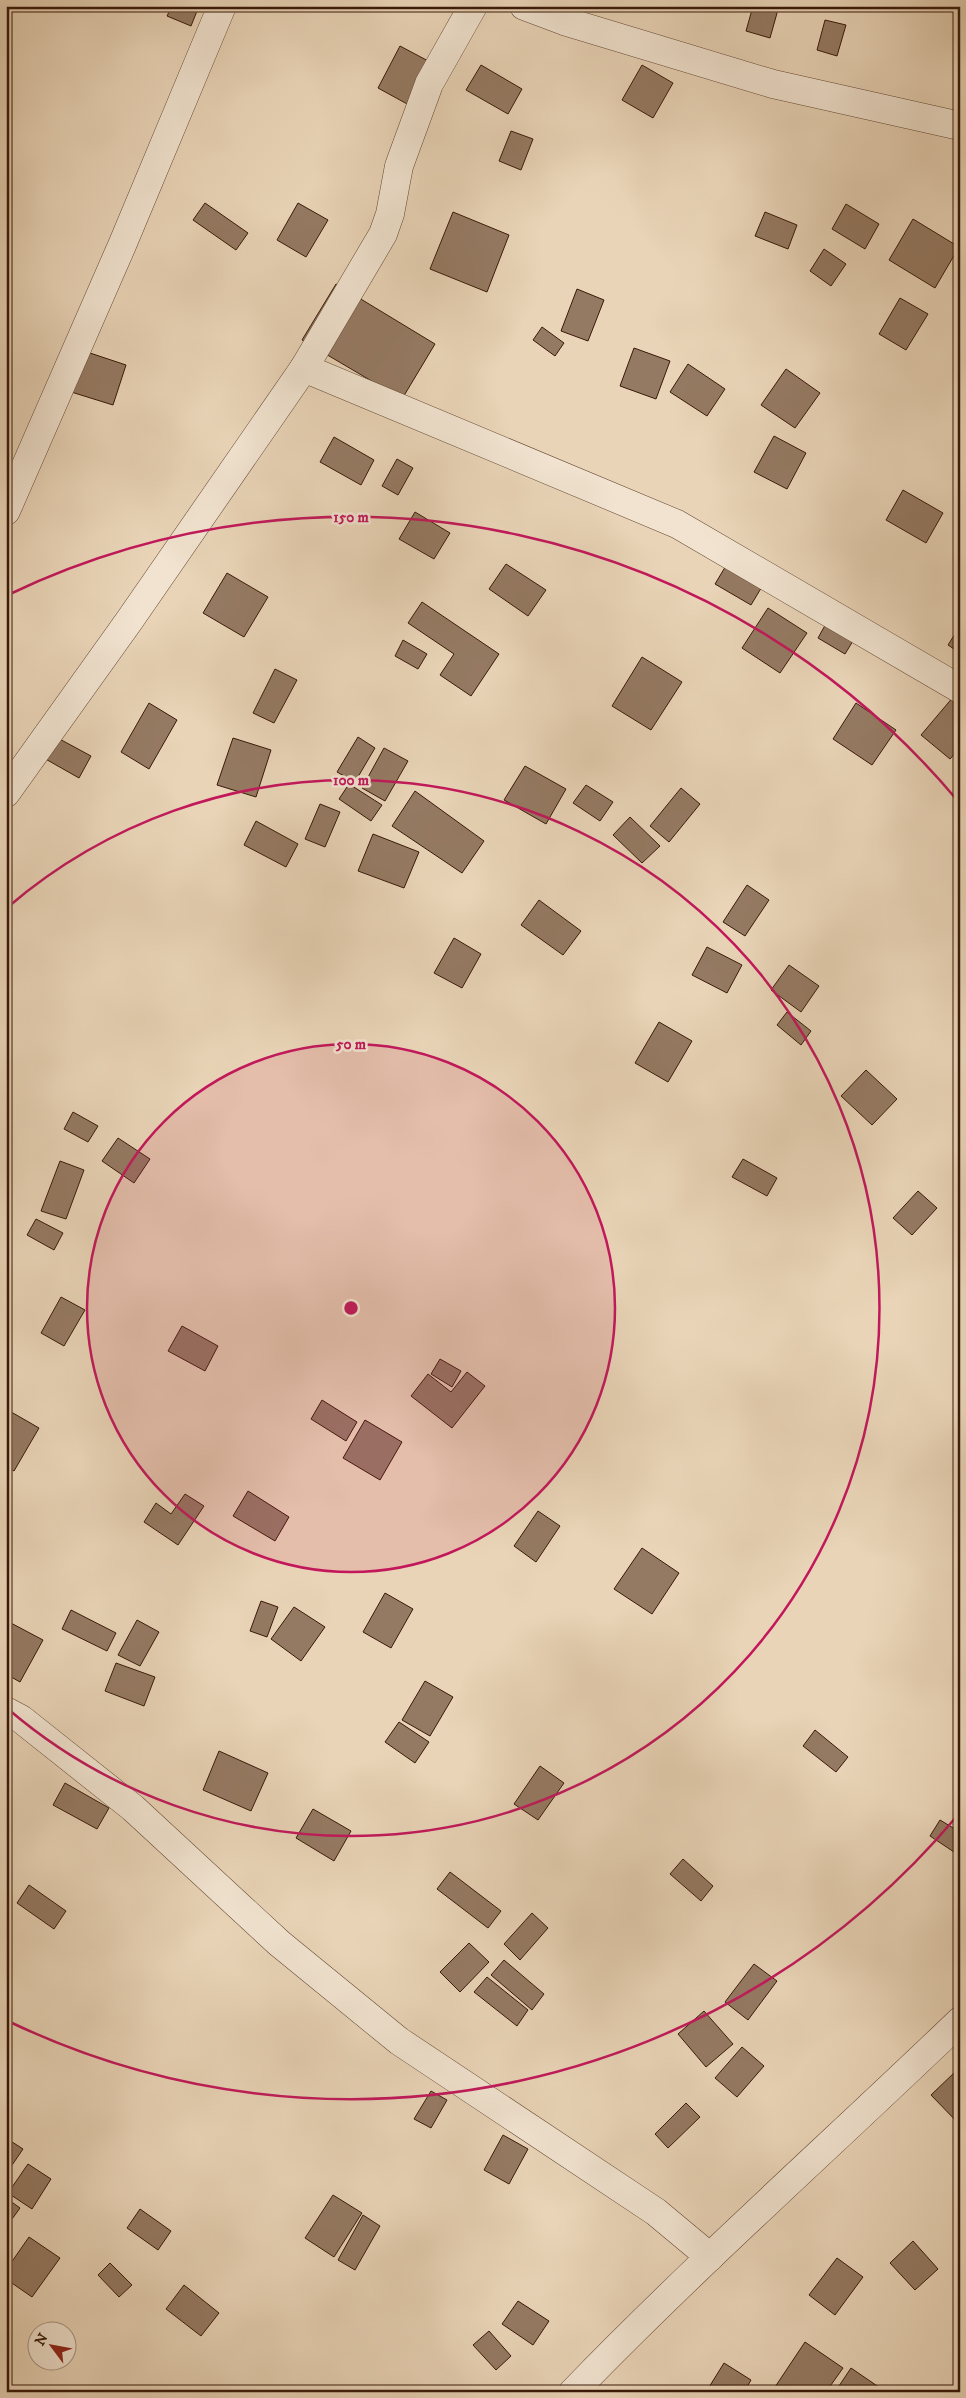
<svg xmlns="http://www.w3.org/2000/svg" width="966" height="2398" viewBox="0 0 966 2398" font-family="'IM FELL DW Pica',serif">
<style>
.building{fill:#957a63;stroke:#391909}
.lines{fill:none;stroke-linecap:round;stroke-linejoin:round}
.minor-casing{stroke:#654834;stroke-width:29}
.minor{stroke:#f1e3d0;stroke-width:28}
.ring{fill:none;stroke:#c2185b;stroke-width:2.5}
.centre{fill:#c2185b;stroke:#f1e3d0;stroke-width:2.5}
.ring-label{font-size:15px;text-anchor:middle;font-weight:bold;fill:#c2185b;stroke:#f1e3d0;stroke-width:5;stroke-linejoin:round;paint-order:stroke}
</style>
<rect width="100%" height="100%" fill="#e9d4b7"/>
<filter id="stains"><feTurbulence type="fractalNoise" baseFrequency=".004" numOctaves="4"/><feColorMatrix values="0 0 0 0 .2 0 0 0 0 .09 0 0 0 0 .02 0 0 0 .5 -.17"/></filter>
<radialGradient id="worn" r=".72"><stop offset=".6" stop-color="#630" stop-opacity="0"/><stop offset="1" stop-color="#630" stop-opacity=".3"/></radialGradient>
<g class="building">
<polygon points="172,6 199,6 191,26 167,16"/>
<polygon points="753,6 779,6 770,38 746,31"/>
<polygon points="825,20 846,25 837,56 817,50"/>
<polygon points="400,46 432,63 409,105 378,88"/>
<polygon points="481,65 522,89 508,114 466,90"/>
<polygon points="642,65 673,83 653,118 622,100"/>
<polygon points="511,131 533,139 521,170 499,161"/>
<polygon points="205,203 248,233 236,250 193,220"/>
<polygon points="298,203 328,220 306,257 277,240"/>
<polygon points="846,204 879,224 865,249 832,229"/>
<polygon points="453,212 509,235 487,292 430,269"/>
<polygon points="765,212 797,225 788,249 755,236"/>
<polygon points="913,219 959,247 935,288 889,260"/>
<polygon points="824,249 846,264 831,286 810,271"/>
<polygon points="336,284 435,344 402,399 302,340"/>
<polygon points="577,289 604,300 588,341 561,331"/>
<polygon points="900,298 928,314 906,350 879,334"/>
<polygon points="542,327 564,343 555,356 533,340"/>
<polygon points="634,348 670,361 656,399 620,386"/>
<polygon points="81,350 126,365 113,405 68,391"/>
<polygon points="688,364 725,389 707,416 670,392"/>
<polygon points="786,369 820,393 795,428 761,405"/>
<polygon points="774,436 806,453 787,489 754,472"/>
<polygon points="334,437 374,460 361,485 320,462"/>
<polygon points="397,459 413,468 398,495 382,486"/>
<polygon points="903,490 943,513 926,543 886,520"/>
<polygon points="415,512 450,533 434,559 399,539"/>
<polygon points="730,559 766,580 751,605 715,584"/>
<polygon points="506,564 546,590 528,616 489,589"/>
<polygon points="227,573 268,597 244,637 203,613"/>
<polygon points="422,602 499,654 471,696 440,675 454,654 408,623"/>
<polygon points="768,608 807,633 780,673 742,648"/>
<polygon points="828,620 856,636 845,654 818,638"/>
<polygon points="960,626 960,653 948,645"/>
<polygon points="403,640 427,654 418,669 395,656"/>
<polygon points="642,657 682,682 651,730 612,706"/>
<polygon points="275,669 297,680 274,723 253,713"/>
<polygon points="954,696 960,701 960,748 950,759 921,735"/>
<polygon points="149,703 177,720 149,769 121,752"/>
<polygon points="856,703 896,730 872,765 833,739"/>
<polygon points="54,736 91,756 79,778 42,757"/>
<polygon points="358,737 375,748 355,782 337,772"/>
<polygon points="233,738 271,750 256,797 217,785"/>
<polygon points="384,748 408,761 385,801 362,788"/>
<polygon points="525,766 566,789 546,824 504,800"/>
<polygon points="349,784 382,805 371,821 339,799"/>
<polygon points="586,785 613,802 600,821 573,803"/>
<polygon points="681,788 700,804 669,842 650,826"/>
<polygon points="415,791 484,841 462,873 392,826"/>
<polygon points="320,804 340,812 325,847 305,839"/>
<polygon points="630,817 660,846 642,863 613,835"/>
<polygon points="256,821 298,844 286,867 244,845"/>
<polygon points="373,834 419,852 404,888 358,871"/>
<polygon points="747,885 769,900 745,936 723,922"/>
<polygon points="539,900 581,931 563,955 521,925"/>
<polygon points="454,938 481,954 462,988 434,973"/>
<polygon points="707,947 742,965 727,993 692,975"/>
<polygon points="789,965 819,986 801,1012 771,990"/>
<polygon points="787,1012 811,1031 801,1045 777,1025"/>
<polygon points="659,1022 692,1041 668,1082 635,1063"/>
<polygon points="866,1070 897,1099 872,1125 841,1096"/>
<polygon points="73,1112 98,1126 88,1142 64,1129"/>
<polygon points="118,1138 150,1159 134,1183 102,1161"/>
<polygon points="743,1159 777,1178 767,1196 732,1177"/>
<polygon points="60,1161 84,1170 66,1219 41,1211"/>
<polygon points="918,1191 937,1208 912,1235 893,1218"/>
<polygon points="36,1219 63,1233 54,1250 27,1235"/>
<polygon points="61,1297 85,1310 64,1346 41,1333"/>
<polygon points="182,1326 218,1346 205,1371 168,1351"/>
<polygon points="440,1359 461,1371 452,1387 431,1374"/>
<polygon points="467,1372 485,1386 452,1428 411,1396 428,1374 451,1392"/>
<polygon points="322,1400 357,1422 346,1441 311,1419"/>
<polygon points="6,1409 39,1428 14,1471 6,1466"/>
<polygon points="365,1420 402,1442 380,1480 343,1458"/>
<polygon points="248,1491 289,1517 275,1541 233,1516"/>
<polygon points="185,1494 204,1506 178,1545 144,1522 156,1503 171,1514"/>
<polygon points="538,1511 560,1526 536,1562 514,1546"/>
<polygon points="642,1548 679,1573 652,1614 614,1589"/>
<polygon points="385,1593 413,1609 391,1648 363,1632"/>
<polygon points="261,1601 278,1607 267,1637 250,1631"/>
<polygon points="294,1607 325,1627 301,1661 271,1639"/>
<polygon points="71,1610 116,1633 107,1651 62,1629"/>
<polygon points="137,1620 159,1632 140,1666 118,1655"/>
<polygon points="9,1622 43,1640 20,1682 6,1674 6,1627"/>
<polygon points="116,1663 155,1677 144,1706 105,1691"/>
<polygon points="425,1681 453,1697 430,1736 402,1720"/>
<polygon points="399,1722 429,1742 415,1763 385,1742"/>
<polygon points="815,1730 848,1757 836,1772 803,1746"/>
<polygon points="219,1751 268,1773 251,1811 203,1790"/>
<polygon points="540,1766 564,1783 538,1820 514,1804"/>
<polygon points="65,1783 109,1808 97,1829 53,1805"/>
<polygon points="313,1809 351,1831 334,1861 296,1838"/>
<polygon points="940,1820 960,1832 960,1856 930,1836"/>
<polygon points="683,1859 713,1886 701,1901 670,1874"/>
<polygon points="450,1872 501,1911 488,1928 437,1889"/>
<polygon points="29,1885 66,1911 54,1929 17,1903"/>
<polygon points="532,1913 548,1928 520,1960 504,1944"/>
<polygon points="469,1943 489,1962 460,1992 440,1972"/>
<polygon points="504,1960 544,1994 532,2010 491,1975"/>
<polygon points="754,1964 777,1981 748,2020 725,2002"/>
<polygon points="487,1977 528,2010 517,2026 474,1992"/>
<polygon points="704,2011 733,2044 706,2067 678,2034"/>
<polygon points="742,2047 764,2066 737,2097 715,2078"/>
<polygon points="955,2072 960,2078 960,2125 931,2095"/>
<polygon points="431,2091 447,2100 431,2128 414,2119"/>
<polygon points="686,2103 700,2117 668,2148 655,2134"/>
<polygon points="503,2135 528,2149 509,2184 484,2170"/>
<polygon points="6,2138 23,2149 6,2174"/>
<polygon points="28,2164 51,2179 32,2209 8,2193"/>
<polygon points="333,2195 362,2213 334,2257 305,2238"/>
<polygon points="6,2198 20,2208 7,2226 6,2225"/>
<polygon points="140,2209 171,2231 158,2250 127,2228"/>
<polygon points="363,2215 380,2226 355,2270 338,2260"/>
<polygon points="29,2237 60,2258 32,2297 6,2279 6,2270"/>
<polygon points="913,2241 938,2269 915,2290 890,2263"/>
<polygon points="837,2258 863,2277 835,2315 809,2295"/>
<polygon points="110,2263 132,2285 119,2297 98,2275"/>
<polygon points="184,2285 219,2313 201,2336 166,2309"/>
<polygon points="518,2301 549,2321 533,2345 502,2324"/>
<polygon points="489,2331 511,2356 496,2370 473,2345"/>
<polygon points="805,2342 843,2368 826,2392 782,2392 775,2387"/>
<polygon points="724,2363 751,2380 744,2392 706,2392"/>
<polygon points="851,2368 886,2392 835,2392"/>
</g>
<g class="lines">
<defs>
<g id="minor">
<polyline points="524,6 564,21 773,84 960,126"/>
<polyline points="304,368 677,524 960,689"/>
<polyline points="6,511 123,243 222,6"/>
<polyline points="6,793 129,621 304,368 383,234 390,214 399,166 429,84 473,6"/>
<polyline points="6,1711 21,1719 133,1808 279,1943 399,2041 656,2212 710,2257"/>
<path d="M573,2392C697,2264 831,2145 960,2021"/>
</g>
</defs>
<use href="#minor" class="minor-casing"/>
<use href="#minor" class="minor"/>
</g>
<circle cx="351" cy="1308" r="264" fill="#c2185b" fill-opacity=".12"/>
<g class="ring">
<circle cx="351" cy="1308" r="264"/>
<path d="M8 907A528 528 0 1 1 8 1709"/>
<path d="M957 1816A791 791 0 0 1 10 2022M10 594A791 791 0 0 1 957 800"/>
</g>
<circle cx="351" cy="1308" r="8" class="centre"/>
<g class="ring-label">
<text x="351" y="522">150 m</text>
<text x="351" y="785">100 m</text>
<text x="351" y="1049">50 m</text>
</g>
<rect width="966" height="2398" fill="none" stroke="#e9d4b7" stroke-width="25"/>
<rect x="8" y="8" width="951" height="2383" fill="none" stroke="#391909" stroke-width="2.5"/>
<rect x="12" y="12" width="941" height="2373" fill="none" stroke="#391909"/>
<g transform="translate(52 2346) rotate(302)"><circle r="24" fill="#f1e3d0" stroke="#a79280"/>
<path d="M0-4L9 19L0 12L-9 19Z" fill="#8f2418"/>
<text y="-8" font-size="14" font-weight="bold" text-anchor="middle" fill="#391909">N</text>
</g>
<rect width="100%" height="100%" filter="url(#stains)"/>
<rect width="100%" height="100%" fill="url(#worn)"/>
</svg>
